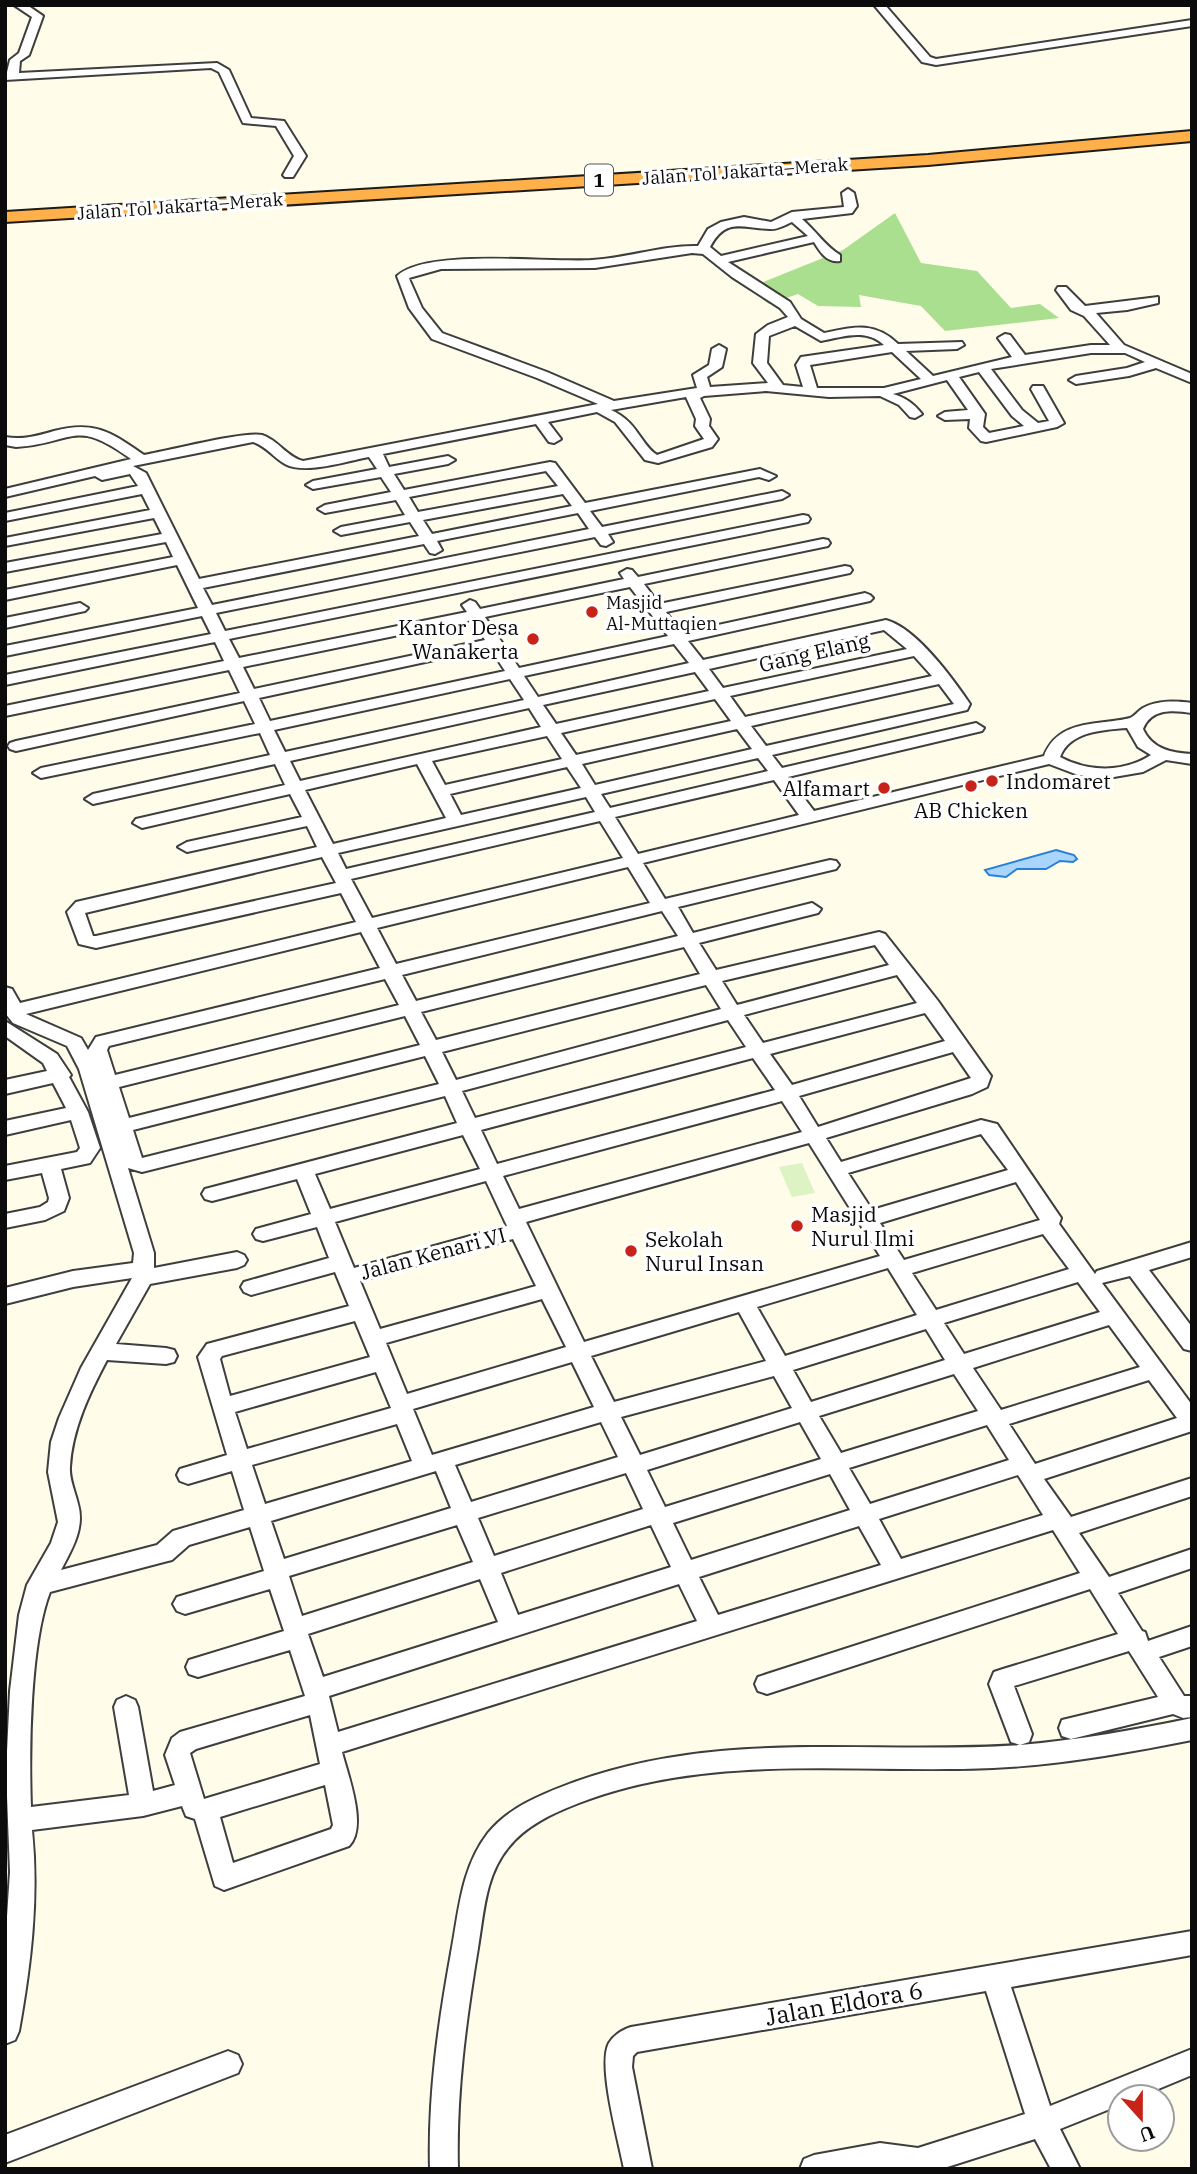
<svg xmlns="http://www.w3.org/2000/svg" width="1197" height="2174" viewBox="0 0 1197 2174" font-family="'IBM Plex Serif',serif">
<style>
.forest{fill:#a9df8e}
.pitch{fill:#ddf3c3}
.water{fill:#a9d4fc;stroke:#2980d9;stroke-width:2}
.lines{fill:none;stroke-linecap:round;stroke-linejoin:round}
.minor-casing{stroke:#3e3e3e;stroke-width:4}
.highway-casing{stroke:#1c1c1c;stroke-width:4}
.minor{fill:#fff;fill-rule:evenodd}
.highway{fill:#ffb048;fill-rule:evenodd}
.poi-dot{fill:#c72318;stroke:#fff;stroke-width:2.5}
.labels{text-anchor:middle;dominant-baseline:central;stroke-width:7;stroke-linejoin:round;paint-order:stroke}
.far-street-label{font-size:18px;fill:#0b0b0b;stroke:#fff}
.far-poi-label{font-size:18px;fill:#0b0b0b;stroke:#fff;text-anchor:start}
.shield{fill:#fff;stroke:#545454;stroke-width:2}
.shield-label{font-size:19px;font-weight:bold;fill:#0b0b0b}
.poi-label{font-size:21px;fill:#0b0b0b;stroke:#fff;text-anchor:start}
.street-label{font-size:21px;fill:#0b0b0b;stroke:#fff}
.near-street-label{font-size:24px;fill:#0b0b0b;stroke:#fff}
</style>
<rect width="100%" height="100%" fill="#fffdea"/>
<polygon class="forest" points="895,213 921,263 977,271 1011,308 1040,304 1059,318 945,331 921,306 859,295 861,307 818,306 798,294 769,304 748,288 843,250"/>
<polygon class="pitch" points="802,1163 815,1193 792,1197 779,1167"/>
<polygon class="water" points="1056,850 1074,855 1077,859 1073,862 1060,861 1046,869 1017,869 1006,877 989,875 985,870"/>
<g class="lines">
<defs>
<g id="minor">
<polygon points="14,5 27,5 43,16 29,55 20,61 19,73 217,63 229,70 251,118 284,121 306,156 293,177 285,177 283,175 294,156 276,126 243,123 219,72 211,68 5,80 10,60 19,53 32,17"/>
<polygon points="874,5 885,5 930,57 936,59 1192,20 1192,26 936,65 922,62"/>
<path d="M848,189L854,193L857,206L852,213L802,219C815,230 826,247 840,255V261C827,263 820,252 814,242L728,262L790,302L801,319L824,333C854,327 874,321 898,344L962,342L964,345L957,349L906,351L933,376L1012,357L998,338L1005,334L1010,335L1025,355L1091,345H1110L1084,316L1071,310L1056,290L1058,287H1066L1085,306L1158,297V303L1127,310L1096,313L1124,345L1192,374V383L1156,368L1129,376L1076,384L1069,380L1076,376L1127,368L1145,362L1125,353H1091L991,369L1022,410L1038,423L1049,421L1031,389L1033,386H1043L1064,423L1057,427L986,442L981,441L969,428L970,419L945,420L938,416L945,412L968,410L947,380L893,394C906,398 913,403 922,414L915,418L910,417L899,405L880,396L829,397L766,391L704,396L700,398L710,419L709,426L718,439L712,447L658,463L645,460L615,422L597,412L548,422L561,439L554,443L549,442L536,424L383,454L389,467L448,456L455,460L448,464L394,474L404,490L550,462L555,463L585,503L760,469L776,476L769,480L759,477L590,511L602,527L782,491L789,495L782,499L608,534L613,542L606,546L601,545L595,537L216,613L225,631L803,515L808,516L810,519L808,522L229,639L239,658L467,612L462,605L470,600L475,602L480,609L624,579L620,573L627,569L632,570L638,577L823,539L828,540L830,543L828,546L644,584L659,604L845,566L850,567L852,570L850,573L845,574L666,612L681,633L865,593L870,595L873,598L870,601L688,641L703,660L886,620C916,628 953,679 970,704L967,710L772,755L782,768L976,723L984,728L982,731L788,777L814,811L1044,756C1059,718 1099,726 1130,718C1135,716 1138,711 1143,708C1158,700 1175,701 1192,703V713C1173,710 1151,708 1143,729C1152,749 1172,753 1192,754V764L1166,760L1143,772L1108,778L1078,775L1049,764L643,863L665,899L830,860L836,861L839,865L836,869L678,907L693,933L812,903L821,909L818,913L699,943L716,970L879,932L885,934L938,1001L991,1076L987,1087L972,1094L826,1138L841,1162L981,1120L997,1124L1061,1218L1059,1224L1095,1274L1097,1271L1192,1242V1257L1149,1270L1192,1327V1351L1184,1349L1130,1276L1102,1283L1192,1405V1431L1044,1479L1071,1517L1192,1478V1496L1079,1533L1109,1577L1192,1549V1568L1118,1593L1142,1631L1145,1632L1148,1641L1192,1626V1646L1159,1657L1184,1696H1192V1717L1183,1718L1173,1714L1071,1739L1062,1736L1059,1728L1062,1720L1158,1697L1129,1651L1014,1686L1032,1734L1029,1742L1020,1745C1078,1740 1135,1730 1192,1718V1740C1126,1753 1060,1765 993,1768C854,1774 711,1752 579,1803C553,1813 525,1826 508,1848C485,1876 484,1913 478,1948C466,2021 456,2094 458,2169H430C428,2096 438,2025 451,1953C459,1911 461,1868 488,1833C508,1808 540,1795 569,1784C719,1728 864,1755 1020,1745L1011,1742L1008,1734L989,1684L994,1672L1003,1669L1118,1634L1090,1589L767,1694L758,1691L755,1684L758,1677L767,1674L1080,1573L1053,1530L342,1752C348,1776 368,1827 349,1846L224,1890L215,1886L195,1819L186,1816L182,1806L143,1816L32,1830C39,1898 31,1964 19,2031L15,2040L5,2044V1946L10,1872L6,1771L10,1691L19,1615L27,1585L51,1543L58,1522L48,1472L51,1442L59,1418L81,1368L132,1278L73,1287L5,1304V1288L73,1271L133,1263L134,1253L79,1069L67,1046L13,1023L5,1013V987L12,989L20,1003L356,922L341,893L96,948L79,944L67,912L76,902L317,847L307,826L187,852L178,847L187,842L302,817L290,794L142,828L133,823L136,819L285,785L275,764L93,804L85,799L93,794L270,755L260,733L41,778L33,773L41,768L255,724L244,701L16,751L10,749L8,746L10,743L16,741L240,693L229,670L5,716V706L224,661L215,642L5,685V675L211,634L202,616L5,656V646L198,608L177,565L5,600V590L173,557L166,542L5,572V563L162,534L154,518L5,546V538L150,510L142,494L5,521V513L138,486L130,474L102,480L95,476L5,497V489L131,459C73,417 75,443 16,447L5,445V437C23,440 37,436 54,431C95,420 112,433 144,455C167,451 244,431 262,435C278,440 287,457 303,461L598,404L537,378L432,339L409,308L397,276C427,248 548,263 592,260C628,258 662,245 698,246L708,229L721,222L744,217L771,222L792,212L844,207L842,193ZM792,222L808,236L721,256L710,247C726,217 742,228 770,229C777,230 785,225 792,222ZM692,253L703,254L732,277L780,308L788,317L768,325L756,334L753,363L768,383L710,387L707,377L722,367L726,349L719,345L712,349L709,365L693,375L697,388L614,401L547,372L442,333L422,308L410,281L409,278L441,269L595,268ZM795,326L821,341C843,337 866,328 884,345L801,357L796,365L803,387L783,385L767,363L769,336ZM892,352L921,379L884,388H817L810,365ZM979,372L1012,416L1024,426L989,433L983,427L985,414L959,377ZM686,397L696,419L695,426L704,439L657,455C640,444 638,422 611,410ZM253,442C266,446 274,458 285,464C305,475 347,461 369,457L377,469L313,481L306,485L313,489L381,477L391,492L325,505L318,509L325,513L396,500L405,515L341,527L334,531L341,535L410,522L419,536L199,579L146,473L133,466ZM546,471L558,486L418,512L409,497ZM563,494L572,506L432,534L423,520ZM578,513L589,529L212,605L203,588L424,544L430,553L435,554L442,550L437,541ZM630,587L668,636L519,668L485,617ZM472,620L485,640L254,689L243,667ZM884,630L907,649L723,688L709,669ZM674,644L689,663L538,697L524,676ZM490,648L505,671L270,721L259,698ZM914,656L932,676L745,717L730,696ZM695,672L709,691L556,724L543,705ZM510,679L524,700L285,752L274,730ZM939,684L954,704L766,746L751,726ZM715,699L731,721L576,755L561,733ZM529,708L541,727L300,781L290,761ZM1127,728L1138,747L1151,755C1123,773 1088,772 1060,757C1070,731 1103,730 1127,728ZM737,729L752,749L595,785L582,764ZM547,736L562,759L445,785L432,761ZM758,758L768,771L610,808L601,794ZM417,764L446,818L333,844L305,790ZM567,767L581,788L461,815L450,794ZM774,780L799,815L638,854L615,817ZM586,797L595,812L346,869L338,853ZM600,821L623,858L372,918L351,879ZM322,857L336,883L96,936H93L85,913ZM628,867L650,903L396,964L377,928ZM662,911L678,936L416,1001L402,975ZM361,932L380,968L96,1037L88,1050L81,1038L26,1014ZM875,945L889,965L737,1005L722,981ZM684,947L700,974L436,1040L421,1012ZM897,975L917,1003L763,1043L744,1015ZM385,979L399,1005L115,1075L107,1050L109,1046ZM706,985L721,1009L456,1080L442,1052ZM925,1013L945,1041L792,1085L770,1054ZM405,1016L420,1045L129,1118L119,1087ZM728,1020L746,1047L475,1118L462,1091ZM953,1052L971,1078L818,1127L799,1096ZM425,1056L439,1084L142,1158L133,1130ZM753,1058L775,1090L497,1164L481,1130ZM445,1096L457,1123L205,1189L202,1194L205,1199L212,1201L297,1179L311,1214L256,1229L253,1234L256,1239L263,1241L317,1227L329,1258L244,1282L241,1287L244,1292L251,1295L335,1272L349,1306L207,1344L198,1357L227,1455L180,1469L177,1475L180,1481L188,1484L232,1471L244,1510L173,1531L157,1545L61,1570C72,1549 85,1528 78,1504C75,1491 69,1479 70,1467C72,1429 90,1392 107,1360L166,1364L174,1362L177,1356L174,1350L166,1348L116,1344L150,1284L237,1268L244,1265L247,1260L244,1255L237,1252L154,1268V1253L128,1168L142,1172ZM782,1101L802,1132L519,1209L503,1176ZM981,1134L1008,1170L872,1210L848,1173ZM463,1135L480,1169L330,1209L315,1174ZM809,1143L880,1256L584,1342L526,1222ZM486,1181L507,1226L354,1268L335,1222ZM1016,1182L1040,1220L904,1260L880,1223ZM1043,1234L1069,1269L936,1310L912,1273ZM513,1239L536,1286L380,1329L360,1281ZM888,1268L917,1315L785,1356L757,1307ZM1078,1282L1100,1312L964,1354L944,1323ZM542,1299L566,1347L407,1394L386,1343ZM739,1312L766,1361L614,1402L591,1356ZM355,1321L370,1357L230,1396L220,1359L222,1356ZM1109,1325L1140,1367L1001,1410L973,1368ZM926,1329L945,1360L811,1402L793,1370ZM572,1362L594,1407L432,1455L413,1409ZM376,1372L391,1408L247,1449L235,1412ZM954,1374L978,1411L841,1453L819,1416ZM774,1376L792,1408L640,1455L621,1417ZM1149,1380L1177,1418L1035,1464L1009,1424ZM601,1422L618,1457L471,1502L455,1465ZM800,1422L821,1459L665,1507L647,1470ZM397,1424L412,1461L265,1504L252,1465ZM987,1425L1009,1460L870,1504L849,1468ZM436,1471L451,1508L284,1559L271,1521ZM626,1473L643,1509L494,1556L478,1518ZM830,1474L850,1510L691,1560L673,1523ZM1018,1475L1043,1515L901,1559L879,1519ZM457,1525L473,1562L302,1616L289,1576ZM651,1525L671,1567L518,1615L501,1573ZM859,1526L881,1565L718,1615L699,1577ZM250,1527L264,1571L177,1597L173,1604L177,1611L185,1614L270,1589L284,1631L189,1660L186,1667L189,1674L198,1677L290,1650L305,1696L180,1732L172,1738L165,1755L175,1785L153,1791L138,1707L135,1700L126,1696L117,1700L114,1707L129,1795L31,1807C29,1750 30,1644 50,1592L164,1562L172,1560L189,1545ZM480,1579L498,1622L323,1677L308,1634ZM679,1584L697,1621L338,1732L329,1696ZM310,1715L320,1764L204,1799L190,1753L196,1749ZM325,1785L333,1825L331,1829L233,1863L220,1817Z"/>
<polygon points="80,603 88,608 85,611 5,628 5,618"/>
<polygon points="5,1021 57,1054 71,1075 69,1077 88,1112 100,1148 90,1163 61,1169 69,1198 64,1211 45,1220 5,1228 5,1214 40,1207 48,1202 49,1198 42,1173 5,1180 5,1166 77,1152 80,1148 71,1120 5,1135 5,1121 66,1108 53,1083 5,1094 5,1080 47,1071 43,1063 5,1036"/>
<path d="M1192,1931V1955L1011,1987L1050,2106L1192,2049V2075L1139,2097H1120V2105L1060,2129L1080,2169H1051L1035,2139L941,2169H800L804,2159L814,2155L880,2143L918,2148L1025,2114L986,1991L637,2052L633,2056L632,2067L652,2169H624C619,2142 597,2065 609,2043C614,2035 622,2030 631,2027Z"/>
<polygon points="228,2051 238,2055 242,2064 238,2073 5,2163 5,2135"/>
</g>
<polygon id="highway" points="1192,131 1192,141 928,165 5,222 5,212 928,155"/>
</defs>
<use href="#minor" class="minor-casing"/>
<use href="#highway" class="highway-casing"/>
<use href="#minor" class="minor"/>
<use href="#highway" class="highway"/>
</g>
<g class="poi-dot">
<circle cx="592" cy="612" r="7"/>
<circle cx="533" cy="639" r="7"/>
<circle cx="992" cy="781" r="7"/>
<circle cx="971" cy="786" r="7"/>
<circle cx="884" cy="788" r="7"/>
<circle cx="797" cy="1226" r="7"/>
<circle cx="631" cy="1251" r="7"/>
</g>
<g class="labels">
<g class="far-street-label">
<text transform="translate(745 171) rotate(-4)">Jalan Tol Jakarta–Merak</text>
<text transform="translate(180 206) rotate(-4)">Jalan Tol Jakarta–Merak</text>
</g>
<g class="far-poi-label">
<text x="606" y="602">Masjid<tspan x="606" dy="21">Al-Muttaqien</tspan></text>
</g>
<rect class="shield" x="585" y="164.5" width="28" height="31" rx="5"/>
<g class="shield-label">
<text x="599" y="180">1</text>
</g>
<g class="poi-label">
<text x="519" y="627" text-anchor="end">Kantor Desa<tspan x="519" dy="24">Wanakerta</tspan></text>
<text x="1006" y="781">Indomaret</text>
<text x="870" y="788" text-anchor="end">Alfamart</text>
<text x="971" y="810" text-anchor="middle">AB Chicken</text>
<text x="811" y="1214">Masjid<tspan x="811" dy="24">Nurul Ilmi</tspan></text>
<text x="645" y="1239">Sekolah<tspan x="645" dy="24">Nurul Insan</tspan></text>
</g>
<g class="street-label">
<text transform="translate(814 652) rotate(-13)">Gang Elang</text>
<text transform="translate(433 1253) rotate(-15)">Jalan Kenari VI</text>
</g>
<g class="near-street-label">
<text transform="translate(844 2003) rotate(-10)">Jalan Eldora 6</text>
</g>
</g>
<rect width="1197" height="2174" fill="none" stroke="#0b0b0b" stroke-width="14"/>
<g transform="translate(1141 2118) rotate(159)"><circle r="33" fill="#ffffff" stroke="#9d9d9d" stroke-width="2"/>
<path d="M0-5L12 26L0 18L-12 26Z" fill="#c72318"/>
<text y="-10" font-size="19" font-weight="bold" text-anchor="middle" fill="#0b0b0b">U</text>
</g>
</svg>
